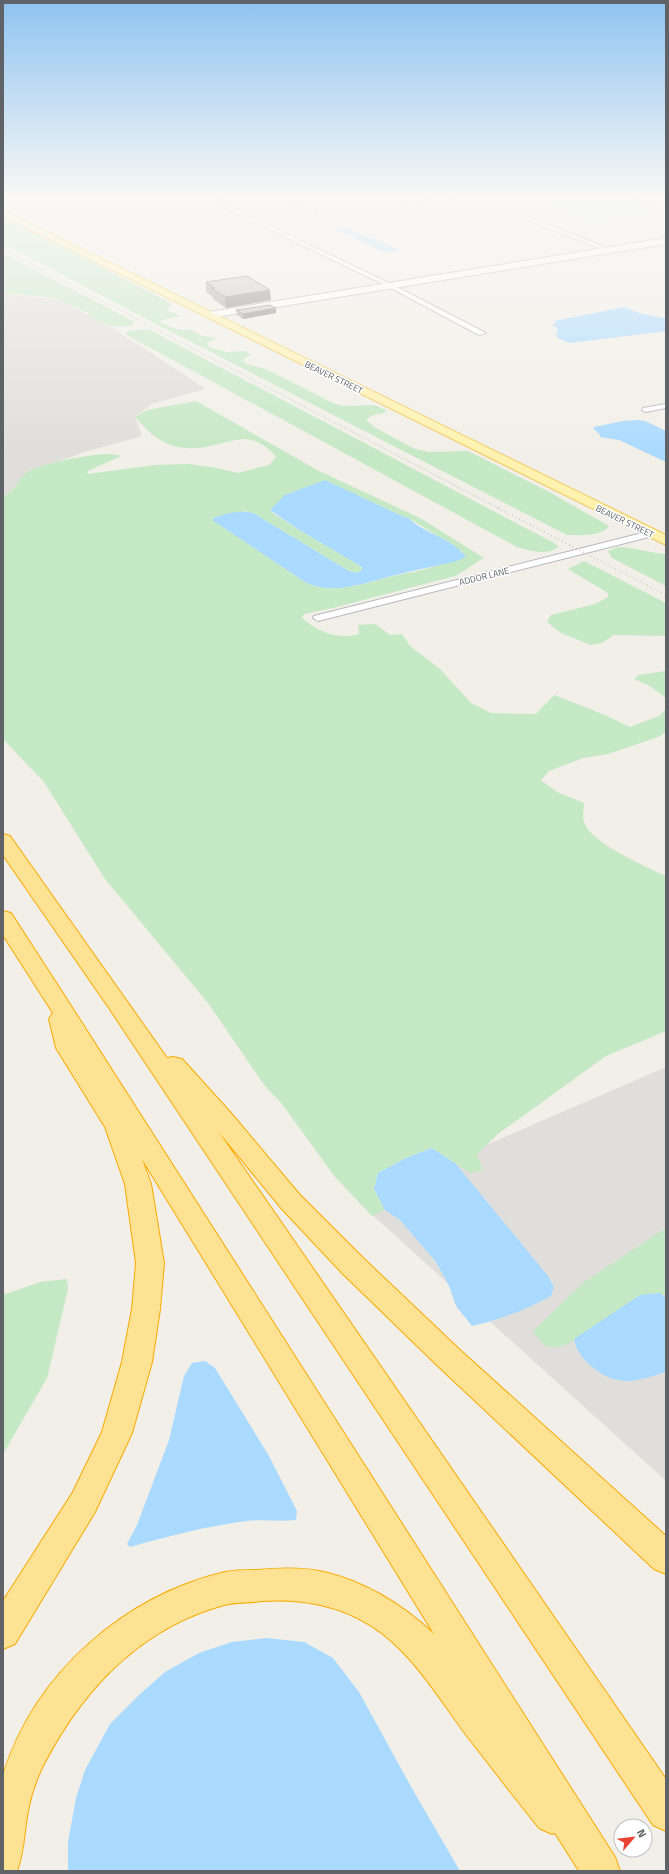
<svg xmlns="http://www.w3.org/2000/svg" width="669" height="1874" viewBox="0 0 669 1874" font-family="'Titillium Web',sans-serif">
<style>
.industrial{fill:#e0deda}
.green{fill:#c5e8c5;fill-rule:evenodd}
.water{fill:#aadaff}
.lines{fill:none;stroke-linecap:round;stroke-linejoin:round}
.street-casing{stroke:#b5b8bc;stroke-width:2}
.secondary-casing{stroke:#b6babf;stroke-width:2}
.primary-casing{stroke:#f2c960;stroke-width:2}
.highway-casing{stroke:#f9ab00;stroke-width:2}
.street{fill:#fff;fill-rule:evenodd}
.secondary{fill:#fff;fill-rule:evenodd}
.primary{fill:#fff2af;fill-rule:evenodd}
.highway{fill:#fde293;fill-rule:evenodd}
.rail-far1{stroke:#b6b7b8;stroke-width:1.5;stroke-dasharray:0.5 2;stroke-linecap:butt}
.rail{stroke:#b6b7b8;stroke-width:2;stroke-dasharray:0.5 3.5;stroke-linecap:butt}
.wall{fill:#afaea9}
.shaded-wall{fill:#8f8d8a}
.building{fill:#cccac5;stroke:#8f8d8a}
.labels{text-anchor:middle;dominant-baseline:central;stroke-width:3;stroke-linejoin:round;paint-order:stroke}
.far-street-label{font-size:9px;fill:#5f6368;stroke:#fff}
</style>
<rect width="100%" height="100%" fill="#f1efe8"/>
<g class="industrial">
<polygon points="3,294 60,300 114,329 206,389 151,404 135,417 142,436 85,452 26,473 8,494 3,495"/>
<polygon points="666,1067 666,1481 357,1201"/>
</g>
<g class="green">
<polygon points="597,195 620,195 663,210 592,221 542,203"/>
<path d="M3,218L51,241L172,304L167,310L180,316L162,320L159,322L176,329L191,330L202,336L217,338L207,343L209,347L227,352L246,351L251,355L242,360L246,364L266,369L333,403L343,406L374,405L386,410L384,413L373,415L366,420L374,427L413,448L428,452L468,451L551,493L609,526C601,537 580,535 567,535L160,326L3,244Z"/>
<path d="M3,253L133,321L134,324C119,331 102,324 89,316L88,313L60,300L47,297L3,293Z"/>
<path d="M148,329L554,543L559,547C546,556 532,551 517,547L125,334L128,331Z"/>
<path d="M196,401L317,470L420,518L484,558C473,564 465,571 455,576L333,608L304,614L302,618C318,632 338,640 359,634L358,625L375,624L390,635L402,634L410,646L440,669L471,703L491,713L536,714L554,695L605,715L630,727L659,716L666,709V732L658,737L608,754L583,758L549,771L541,780L557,792L584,803C584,808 582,816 584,822C590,843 647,867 666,876V1031L606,1056L498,1134L477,1154L483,1170L470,1173L432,1148L406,1158L378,1173L374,1189L385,1210L372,1216L335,1177L282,1104L265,1086L208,1003L105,879L44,782L3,739V496C15,492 18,479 27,472C39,464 94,453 109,454C113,454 117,455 121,456L88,471L87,474L155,465L188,464L217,468L238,473L269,465L276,457C270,448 255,438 243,439C216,442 198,454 171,445C156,440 145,428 135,417L147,410ZM361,497L404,517L409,518L463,552C453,557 444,562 435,566C423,571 411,572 399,575C368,581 335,597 305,582L213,520L245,511L253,513L349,571L357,573L362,570V567L296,528L274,514L270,510L283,498Z"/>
<path d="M618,547C634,547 649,553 666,554V586L612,558L608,551Z"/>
<polygon points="584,561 666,603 666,636 614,635 602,643 591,645 561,633 547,622 551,615 595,604 608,597 608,593 568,569"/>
<polygon points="666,671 666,698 650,686 634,679 639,675"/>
<path d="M666,1228V1294L640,1295L568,1344C549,1351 544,1348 533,1331L584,1282Z"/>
<polygon points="67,1279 68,1289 47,1378 3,1454 3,1295 40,1282"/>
</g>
<g class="water">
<polygon points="347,228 400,250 389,252 382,251 335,229"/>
<polygon points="624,307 639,313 664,318 666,319 666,331 569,343 558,338 555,334 558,334 557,330 558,328 551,325 557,323 554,321"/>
<polygon points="638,420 645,421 666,431 666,462 619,440 600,437 600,435 593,428 594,427 623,421"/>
<path d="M325,480L404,517L409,518C422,533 453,538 466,557L454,562C433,566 412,571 392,576C363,583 333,596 305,582L212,520L214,518C225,513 241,510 253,513L349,571L357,573L362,570V567L296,528L270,510L285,495Z"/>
<path d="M432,1148L456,1164L548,1276L554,1287L551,1296C527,1309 500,1320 472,1326L456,1306L449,1286L436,1262L400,1220L385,1210L374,1189L378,1173L406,1158Z"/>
<path d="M660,1293L666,1298V1372C635,1382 616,1388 590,1365C582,1357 576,1351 574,1339L640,1295Z"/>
<path d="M205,1361L215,1368L269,1456L297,1511L296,1520C279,1522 263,1519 247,1521C207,1526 169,1536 130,1547L127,1544L137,1525L169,1440L184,1376L192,1363Z"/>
<polygon points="266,1638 304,1642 333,1658 359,1692 414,1792 460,1871 68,1871 68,1842 76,1798 85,1770 110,1724 139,1695 165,1672 199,1653 232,1642"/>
</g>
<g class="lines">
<defs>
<g id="street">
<polygon points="227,195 242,195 215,200 391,284 486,333 479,335 387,286 206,199"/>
<polygon points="269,195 276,195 317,214 312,215"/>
<polygon points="462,195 476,195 403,207 400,205"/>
<polygon points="624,195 632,195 666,206 666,210"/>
<polygon points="525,217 529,217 612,250 607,251 525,219"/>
<polygon points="666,404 666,408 646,412 642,410 643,408"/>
<polygon points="650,531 653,532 655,534 653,536 318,621 313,618 314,616"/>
</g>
<polygon id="secondary" points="666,238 666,244 209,318 204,315 209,312"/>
<polygon id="primary" points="3,210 666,535 666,545 3,216"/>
<g id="highway">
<polygon points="3,834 10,836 167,1058 173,1057 182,1059 230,1112 300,1195 362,1257 460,1350 666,1536 666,1574 654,1569 440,1368 342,1273 282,1209 218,1131 666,1779 666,1831 653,1825 109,1008 3,855"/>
<path d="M3,911L11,913L64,995L615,1857L620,1871H579L555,1833L552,1834L539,1828C515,1798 491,1767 467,1736C441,1701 418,1662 383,1634C348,1607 306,1598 262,1601C250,1603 236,1602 224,1605C141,1628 84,1688 45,1762C38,1775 32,1792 29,1806C24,1828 25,1850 17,1871H3C3,1848 3,1824 3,1801C3,1792 1,1780 4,1772C36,1673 124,1596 225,1572C235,1570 246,1570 257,1570C279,1568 302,1567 324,1572C366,1582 403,1605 434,1634L142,1159L151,1184L164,1263L160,1309L152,1362L132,1433L95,1512L15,1644L3,1649V1601L73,1492L102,1432L122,1362L132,1309L136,1263L125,1184L105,1127L56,1048L49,1019L53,1013L3,935Z"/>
</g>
</defs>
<use href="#street" class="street-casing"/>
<use href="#secondary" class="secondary-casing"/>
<use href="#primary" class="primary-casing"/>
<use href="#highway" class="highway-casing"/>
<use href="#street" class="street"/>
<use href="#secondary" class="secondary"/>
<use href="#primary" class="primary"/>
<use href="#highway" class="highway"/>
<polyline class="rail-far1" points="3,249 500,509"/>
<polyline class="rail" points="498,508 666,595"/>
</g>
<g class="wall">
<polygon points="206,282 271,300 226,308 213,299 213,297 206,292"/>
<polygon points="236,310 276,313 243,319 237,315"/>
</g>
<g class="shaded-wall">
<polygon points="270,290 271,300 226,308 225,297"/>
<polygon points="276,308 276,313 243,319 243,314"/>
</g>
<g class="building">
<polygon points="247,276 270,290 225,297 212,289 215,288 206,282"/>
<polygon points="270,305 276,308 243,314 236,310"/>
</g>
<linearGradient id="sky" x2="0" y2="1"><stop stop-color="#8fc3f1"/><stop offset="0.43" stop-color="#f9f8f5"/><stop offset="1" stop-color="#f9f8f5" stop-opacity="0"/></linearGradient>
<rect width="669" height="457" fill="url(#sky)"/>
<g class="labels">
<g class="far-street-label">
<text transform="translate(334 377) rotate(26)">BEAVER STREET</text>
<text transform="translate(625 521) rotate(26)">BEAVER STREET</text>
<text transform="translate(484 576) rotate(-14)">ADDOR LANE</text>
</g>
</g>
<rect width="669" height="1874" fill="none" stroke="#5f6368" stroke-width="8"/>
<g transform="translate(633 1838) rotate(62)"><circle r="19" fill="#ffffff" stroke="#bfc1c3"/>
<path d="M0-3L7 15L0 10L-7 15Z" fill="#ea4335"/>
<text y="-6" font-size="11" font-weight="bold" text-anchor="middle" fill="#5f6368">N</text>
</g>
</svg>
